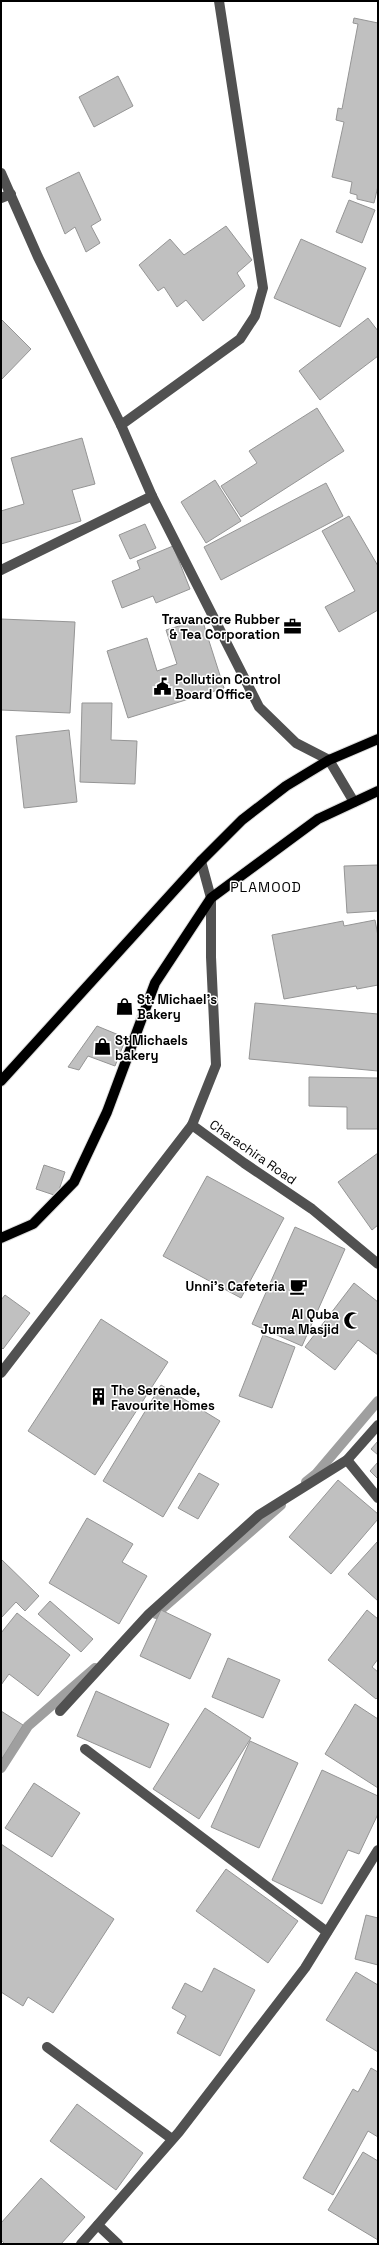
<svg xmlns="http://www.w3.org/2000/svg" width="379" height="2245" viewBox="0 0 379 2245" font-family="'Space Grotesk',sans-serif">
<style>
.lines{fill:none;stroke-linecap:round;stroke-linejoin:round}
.stream{stroke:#9f9f9f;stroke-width:10}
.building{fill:#c0c0c0;stroke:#959595}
.major-casing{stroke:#dbdbdb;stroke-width:12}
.minor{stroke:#515151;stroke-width:10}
.major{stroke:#000;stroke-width:10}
.labels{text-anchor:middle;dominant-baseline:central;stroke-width:3;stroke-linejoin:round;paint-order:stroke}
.poi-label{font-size:13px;font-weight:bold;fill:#000;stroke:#fff;text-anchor:start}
.street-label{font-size:13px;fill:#000;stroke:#fff}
.neighbourhood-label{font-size:14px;letter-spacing:1px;fill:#000;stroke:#fff}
</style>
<rect width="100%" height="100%" fill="#fff"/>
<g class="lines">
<g class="stream">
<polyline points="306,1482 316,1474 378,1401"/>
<polyline points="156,1614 281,1505"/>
<polyline points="1,1768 28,1726 95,1668"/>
</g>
</g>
<g class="building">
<polygon points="354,18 378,23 378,186 374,203 357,199 357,195 350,193 352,182 332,177 344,122 336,120 338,108 342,109 358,24 353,23"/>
<polygon points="118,76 133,106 94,127 79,97"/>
<polygon points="79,172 101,220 91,226 100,243 86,252 75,227 65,234 46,188"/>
<polygon points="349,200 375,210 362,243 336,232"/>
<polygon points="226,226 252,260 237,273 245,286 203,321 186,300 177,307 164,287 158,291 139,265 170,239 184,255"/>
<polygon points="301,239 366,268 340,327 274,298"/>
<polygon points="368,318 378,331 378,356 320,400 299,371"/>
<polygon points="1,319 31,349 1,380"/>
<polygon points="317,408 344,451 241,517 221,486 257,463 249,451"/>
<polygon points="82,438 95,484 72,490 81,521 1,544 1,511 24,504 11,458"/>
<polygon points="215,480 241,521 206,543 181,502"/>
<polygon points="326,483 343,516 221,580 204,547"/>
<polygon points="349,516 378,566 378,610 339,632 325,607 355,591 322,531"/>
<polygon points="145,524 156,548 130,559 119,535"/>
<polygon points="173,546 190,589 156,603 153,596 122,608 112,581 140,569 137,561"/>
<polygon points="1,619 75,622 70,713 1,710"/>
<polygon points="202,619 224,688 128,718 107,651 147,638 157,671 177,664 166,630"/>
<polygon points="82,703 112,703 111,740 137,741 135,784 80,782"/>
<polygon points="69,730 77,802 24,808 16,736"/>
<polygon points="378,865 378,911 347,913 344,866"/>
<polygon points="375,920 378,936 378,985 357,989 356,986 284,999 272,935 343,921 344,926"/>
<polygon points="255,1003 378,1014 378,1071 249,1059"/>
<polygon points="97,1026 126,1038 115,1066 88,1056 79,1070 68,1067"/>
<polygon points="309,1077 378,1078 378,1129 347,1129 347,1107 309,1106"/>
<polygon points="378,1153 378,1225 372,1230 338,1182"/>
<polygon points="44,1165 65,1172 57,1196 36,1189"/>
<polygon points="207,1176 284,1218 241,1298 163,1256"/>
<polygon points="295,1227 345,1249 302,1346 252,1324"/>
<polygon points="354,1283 378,1302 378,1355 358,1340 335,1370 305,1347"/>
<polygon points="5,1295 30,1313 3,1349 1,1347 1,1300"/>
<polygon points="101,1319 168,1362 95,1475 28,1431"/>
<polygon points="263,1335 295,1347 272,1408 239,1396"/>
<polygon points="161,1385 220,1421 163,1517 103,1481"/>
<polygon points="378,1441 378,1455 371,1449"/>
<polygon points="378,1462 378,1479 370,1471"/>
<polygon points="199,1473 219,1484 198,1519 178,1508"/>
<polygon points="338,1480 378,1514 378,1519 331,1574 289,1537"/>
<polygon points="87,1518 133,1544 122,1562 147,1576 119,1624 49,1583"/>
<polygon points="378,1541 378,1601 348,1574"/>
<polygon points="1,1559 39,1596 25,1611 16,1602 1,1618"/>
<polygon points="50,1601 93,1639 81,1652 38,1614"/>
<polygon points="161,1610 211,1634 190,1679 140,1656"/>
<polygon points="367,1610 378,1619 378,1659 372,1667 378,1672 378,1697 376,1699 328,1660"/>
<polygon points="17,1613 70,1655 38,1696 9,1674 1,1685 1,1633"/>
<polygon points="228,1658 280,1680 263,1718 212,1697"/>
<polygon points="96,1691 169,1724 150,1768 77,1736"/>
<polygon points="355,1704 378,1719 378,1788 325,1754"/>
<polygon points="205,1708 251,1738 199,1819 153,1789"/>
<polygon points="1,1711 23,1725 1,1760"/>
<polygon points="250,1741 298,1763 259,1848 211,1827"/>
<polygon points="322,1770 378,1796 378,1814 359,1854 348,1850 322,1904 272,1880"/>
<polygon points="34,1783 80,1813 52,1857 5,1828"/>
<polygon points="1,1844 114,1919 53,2013 28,1997 23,2006 1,1992"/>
<polygon points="226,1869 298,1921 268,1963 196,1911"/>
<polygon points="366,1915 378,1918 378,1965 355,1959"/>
<polygon points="214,1968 255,1990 220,2056 177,2033 186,2016 172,2008 185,1983 202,1992"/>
<polygon points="356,1972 378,1985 378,2052 326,2020"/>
<polygon points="371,2068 378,2072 378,2137 368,2131 333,2195 303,2178 353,2089 358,2092"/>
<polygon points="77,2104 143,2153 116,2190 50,2141"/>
<polygon points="363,2152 378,2161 378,2240 328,2210"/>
<polygon points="41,2178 85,2217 61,2244 5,2244 1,2240 1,2223"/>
</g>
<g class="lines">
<defs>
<g id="major">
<polyline points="1,1081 201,861 242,820 286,786 329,760 378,739"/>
<polyline points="1,1238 33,1224 74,1182 107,1112 155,983 211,898 318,819 378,791"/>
</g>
</defs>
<use href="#major" class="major-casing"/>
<g class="minor">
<polyline points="1,173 38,257 121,425 152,496 259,707 296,743 329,760 354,802"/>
<polyline points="1,198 11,194"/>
<polyline points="121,425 240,339 255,316 263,288 219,1"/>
<polyline points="1,570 152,496"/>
<polyline points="201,861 211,898 211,957 216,1065 192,1125 244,1163 312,1209 378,1264"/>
<polyline points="1,1373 192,1125"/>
<polyline points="347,1460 378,1498"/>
<polyline points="60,1711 149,1614 259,1515 347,1460 378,1425"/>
<polyline points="85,1749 327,1932"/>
<polyline points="47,2047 172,2139"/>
<polyline points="98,2225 118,2244"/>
<polyline points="81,2244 179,2132 305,1968 378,1850"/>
</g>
<use href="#major" class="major"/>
</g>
<defs>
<symbol id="office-bare" viewBox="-9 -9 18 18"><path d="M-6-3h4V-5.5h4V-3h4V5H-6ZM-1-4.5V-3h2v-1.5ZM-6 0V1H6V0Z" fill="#000" stroke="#fff" stroke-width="2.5" paint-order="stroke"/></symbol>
<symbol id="civic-bare" viewBox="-9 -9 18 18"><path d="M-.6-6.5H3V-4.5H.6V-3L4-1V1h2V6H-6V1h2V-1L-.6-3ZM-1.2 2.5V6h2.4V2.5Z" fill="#000" stroke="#fff" stroke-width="2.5" paint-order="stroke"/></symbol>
<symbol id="shop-bare" viewBox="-9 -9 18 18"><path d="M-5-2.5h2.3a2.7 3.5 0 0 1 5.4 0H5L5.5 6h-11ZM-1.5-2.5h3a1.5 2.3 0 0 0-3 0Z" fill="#000" stroke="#fff" stroke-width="2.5" paint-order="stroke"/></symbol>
<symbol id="cafe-bare" viewBox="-9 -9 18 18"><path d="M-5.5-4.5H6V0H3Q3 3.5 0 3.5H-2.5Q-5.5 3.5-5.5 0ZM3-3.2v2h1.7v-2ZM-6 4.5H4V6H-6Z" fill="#000" stroke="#fff" stroke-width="2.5" paint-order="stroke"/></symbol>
<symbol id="mosque-bare" viewBox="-9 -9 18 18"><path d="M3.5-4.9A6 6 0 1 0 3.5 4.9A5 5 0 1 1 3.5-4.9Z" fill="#000" stroke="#fff" stroke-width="2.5" paint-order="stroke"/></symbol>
<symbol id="building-bare" viewBox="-9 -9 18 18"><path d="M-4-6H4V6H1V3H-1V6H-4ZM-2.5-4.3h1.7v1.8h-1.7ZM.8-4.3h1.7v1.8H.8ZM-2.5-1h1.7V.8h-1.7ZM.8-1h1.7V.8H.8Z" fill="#000" stroke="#fff" stroke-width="2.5" paint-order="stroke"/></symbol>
</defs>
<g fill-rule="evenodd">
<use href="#office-bare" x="280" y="614" width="25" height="25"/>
<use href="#civic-bare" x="150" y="674" width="25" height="25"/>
<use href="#shop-bare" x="112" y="994" width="25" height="25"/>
<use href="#shop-bare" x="90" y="1034" width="25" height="25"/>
<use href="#cafe-bare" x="286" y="1274" width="25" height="25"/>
<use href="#mosque-bare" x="340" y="1308" width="25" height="25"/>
<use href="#building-bare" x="86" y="1384" width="25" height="25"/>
</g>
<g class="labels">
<g class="poi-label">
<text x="280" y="619" text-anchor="end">Travancore Rubber<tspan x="280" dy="15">&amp; Tea Corporation</tspan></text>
<text x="175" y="679">Pollution Control<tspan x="175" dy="15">Board Office</tspan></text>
<text x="137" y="999">St. Michael's<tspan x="137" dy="15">Bakery</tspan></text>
<text x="115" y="1040">St Michaels<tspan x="115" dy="15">bakery</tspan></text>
<text x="285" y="1286" text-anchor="end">Unni's Cafeteria</text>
<text x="339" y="1314" text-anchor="end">Al Quba<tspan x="339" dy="15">Juma Masjid</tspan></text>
<text x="111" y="1390">The Serenade,<tspan x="111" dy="15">Favourite Homes</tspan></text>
</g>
<g class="street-label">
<text transform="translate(253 1152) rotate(35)">Charachira Road</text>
</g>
<g class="neighbourhood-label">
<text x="266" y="887">PLAMOOD</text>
</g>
</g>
<rect width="379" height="2245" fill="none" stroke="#000000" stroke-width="4"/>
</svg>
